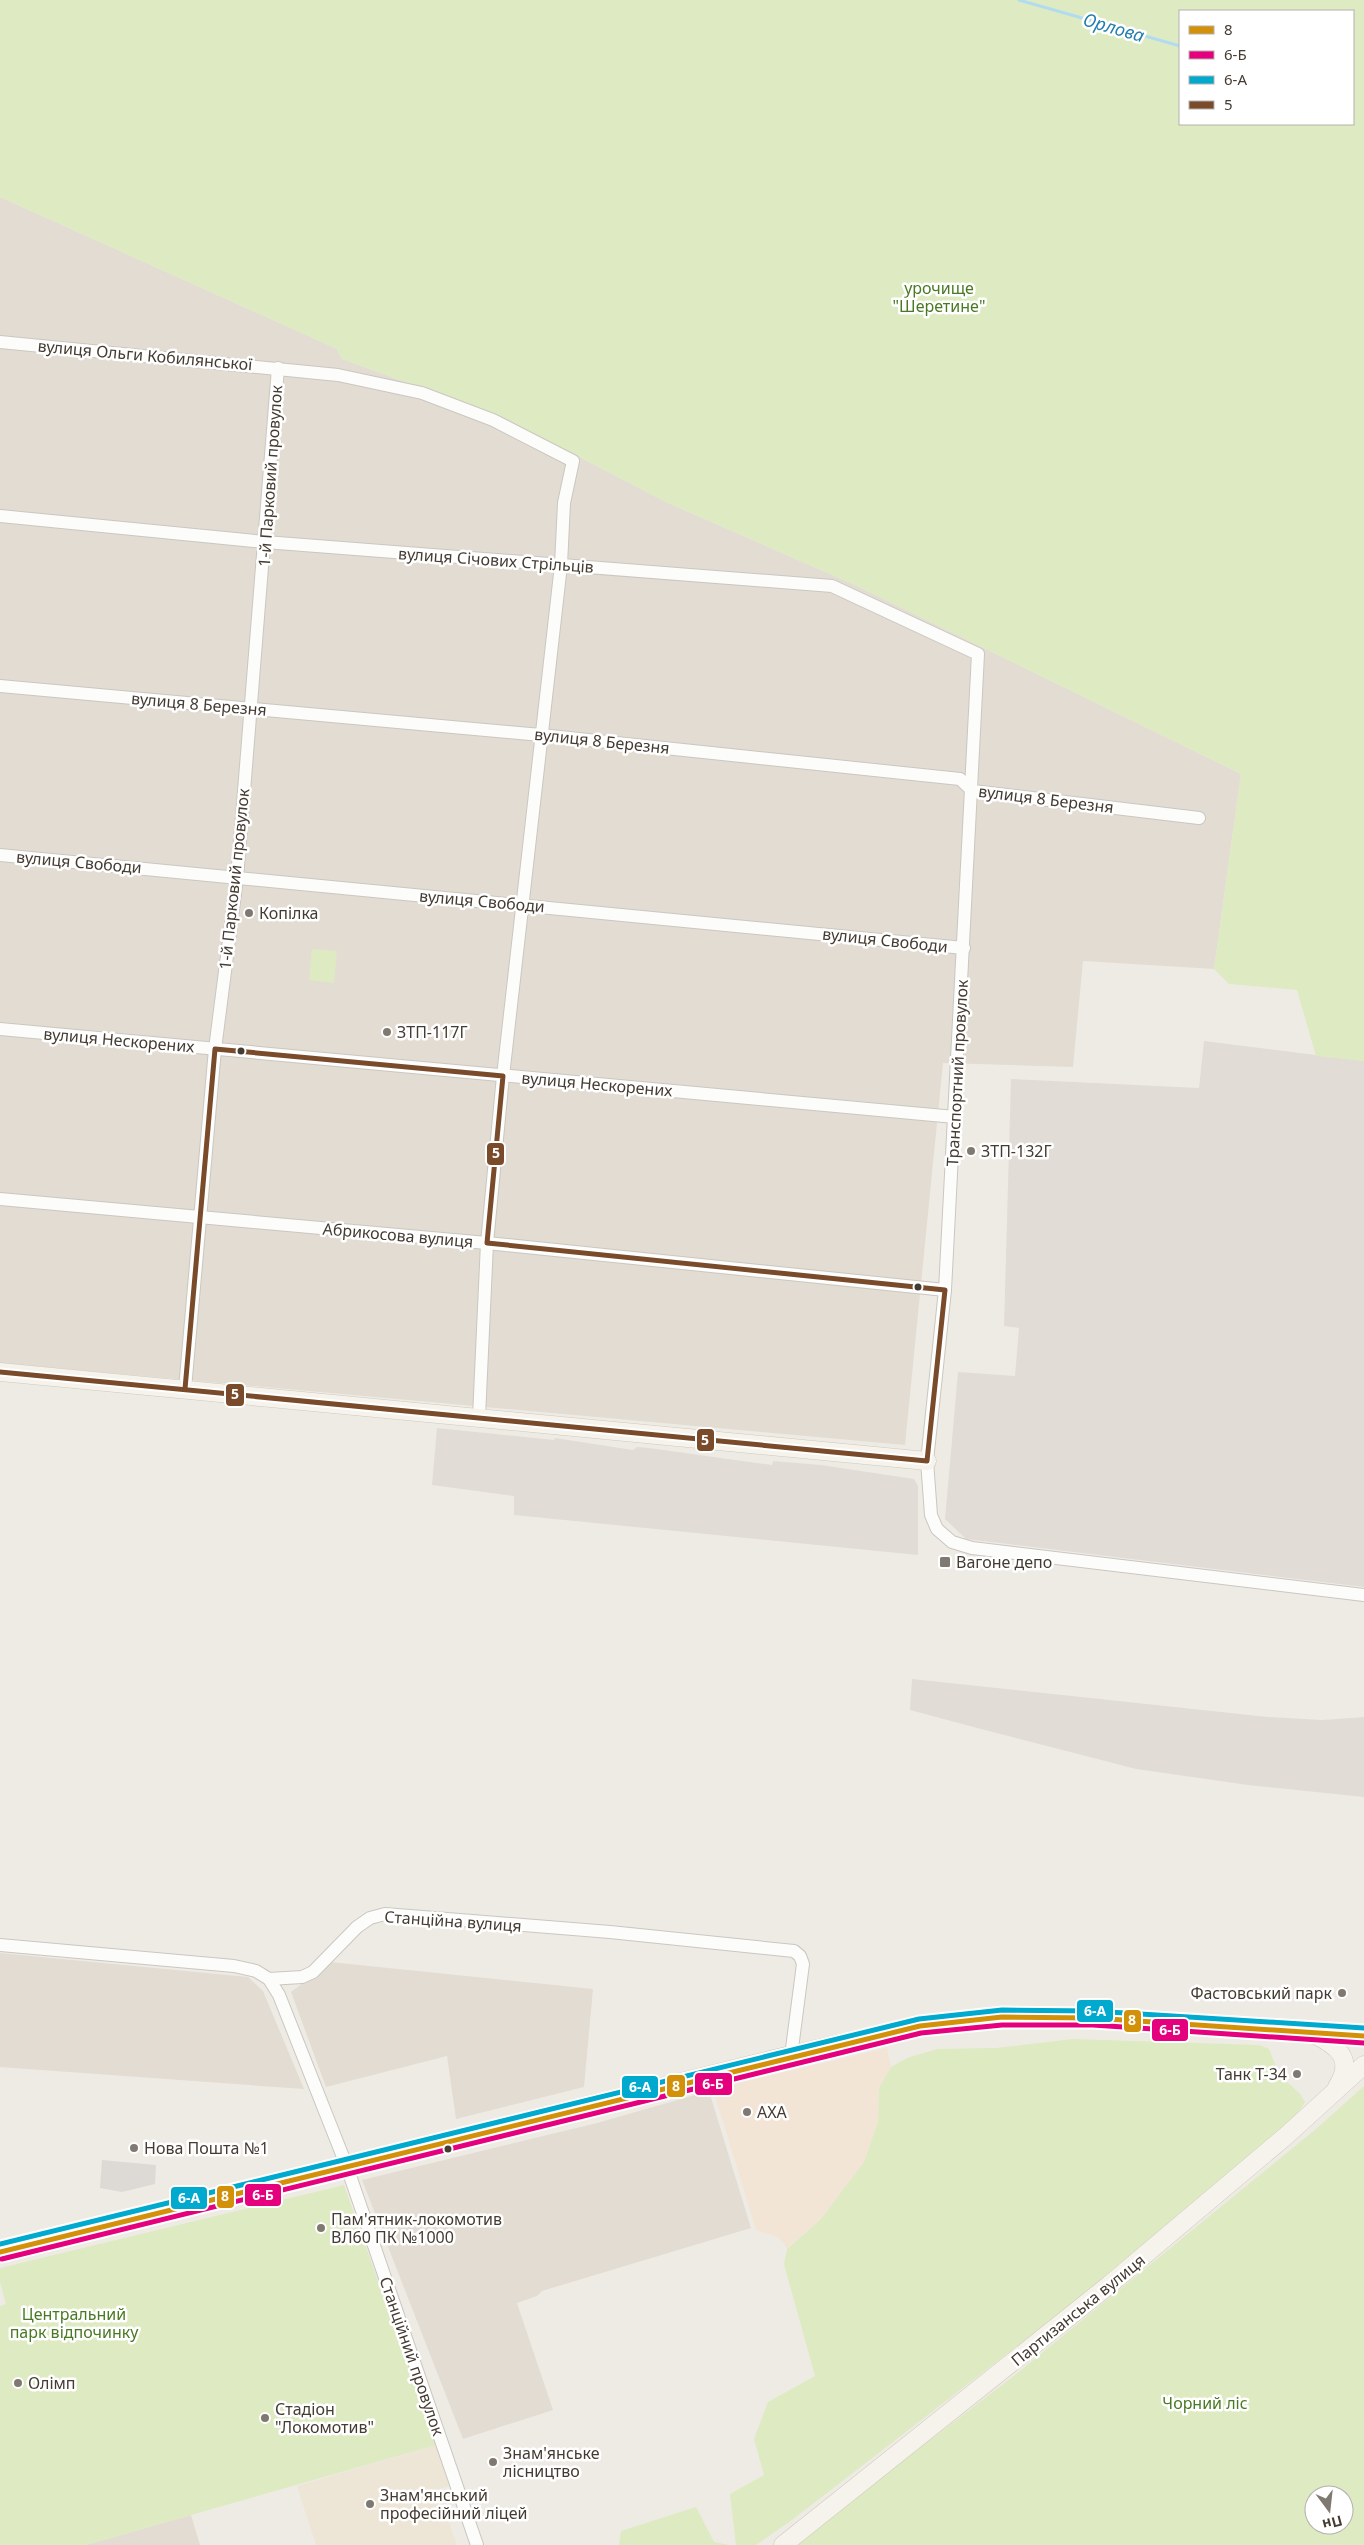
<svg xmlns="http://www.w3.org/2000/svg" width="1364" height="2545" viewBox="0 0 1364 2545" font-family="'Noto Sans',sans-serif">
<style>
.residential{fill:#e3dcd2}
.commercial{fill:#f3e5d6}
.industrial{fill:#e1dcd6}
.education{fill:#ede5d6}
.green{fill:#deeac2;fill-rule:evenodd}
.parking{fill:#dddad5}
.lines{fill:none;stroke-linecap:round;stroke-linejoin:round}
.stream{stroke:#b1dcf0;stroke-width:3}
.street-casing{stroke:#cac7c1;stroke-width:14}
.secondary-casing{stroke:#cfc9bd;stroke-width:19}
.primary-casing{stroke:#d2c6b1;stroke-width:21}
.street{stroke:#fcfcfb;stroke-width:12}
.secondary{stroke:#f6f3ec;stroke-width:18}
.primary{stroke:#f0eae1;stroke-width:19}
.bus-1-casing{stroke:#fff;stroke-width:9}
.bus-2-casing{stroke:#fff;stroke-width:9}
.bus-3-casing{stroke:#fff;stroke-width:9}
.bus-4-casing{stroke:#fff;stroke-width:9}
.bus-1{stroke:#d3910a;stroke-width:5}
.bus-2{stroke:#e5007d;stroke-width:5}
.bus-3{stroke:#00a9ce;stroke-width:5}
.bus-4{stroke:#7a4b2a;stroke-width:5}
.poi-dot{fill:#807971;stroke:#fff;stroke-width:2}
.bus-dot{fill:#443b32;stroke:#fff;stroke-width:2}
.labels{text-anchor:middle;dominant-baseline:central;stroke-width:5;stroke-linejoin:round;paint-order:stroke}
.park-label{font-size:16px;fill:#497922;stroke:#fff}
.street-label{font-size:16px;fill:#443b32;stroke:#fff}
.poi-label{font-size:16px;fill:#443b32;stroke:#fff;text-anchor:start}
.water-label{font-size:18px;font-style:italic;fill:#237dae;stroke:#fff}
.line-badge{stroke:#fff;stroke-width:2}
.badge-label{font-size:14px;text-anchor:middle;font-weight:bold;fill:#fff}
</style>
<rect width="100%" height="100%" fill="#eeebe5"/>
<g class="residential">
<polygon points="0,197 337,349 342,359 504,418 666,502 855,585 1241,774 1214,969 1083,961 1073,1067 943,1063 905,1445 0,1363"/>
<polygon points="0,1953 248,1977 263,1991 304,2089 0,2067"/>
<polygon points="330,1962 593,1989 584,2087 456,2119 447,2056 326,2087 291,1992"/>
<polygon points="709,2091 751,2228 542,2291 537,2296 517,2303 553,2410 463,2439 362,2180 597,2123"/>
<polygon points="191,2515 200,2545 86,2545"/>
</g>
<polygon class="commercial" points="887,2048 891,2067 879,2088 878,2122 864,2162 820,2220 787,2248 778,2237 756,2230 713,2089"/>
<g class="industrial">
<polygon points="1204,1041 1364,1061 1364,1587 966,1539 945,1519 958,1372 1015,1376 1019,1328 1004,1326 1011,1079 1199,1088"/>
<polygon points="437,1428 554,1440 555,1438 633,1450 637,1447 649,1448 772,1465 773,1461 821,1465 914,1479 918,1486 918,1555 514,1515 514,1496 432,1485"/>
<polygon points="912,1679 1268,1717 1322,1720 1364,1717 1364,1797 1248,1785 1136,1769 981,1729 910,1710"/>
</g>
<polygon class="education" points="436,2445 449,2486 433,2491 443,2519 447,2517 457,2545 316,2545 297,2486"/>
<g class="green">
<path d="M0,0H1364V1061L1316,1056L1297,990L1229,984L1214,969L1241,774L855,585L666,502L504,418L342,359L337,349L0,197ZM1180,11H1353V124H1180Z"/>
<polygon points="312,949 337,951 334,983 309,980"/>
<polygon points="1073,2039 1259,2045 1269,2049 1279,2074 1300,2094 1305,2102 1294,2119 1097,2284 792,2520 756,2545 736,2545 730,2494 764,2475 754,2439 768,2402 815,2376 784,2264 787,2249 820,2220 864,2162 878,2122 879,2088 891,2067 907,2058 937,2049 996,2048"/>
<path d="M1364,2086V2545H793L1015,2375L1316,2129ZM1314,2495H1344V2525H1314Z"/>
<polygon points="344,2185 436,2445 86,2545 0,2545 0,2306 6,2304 0,2282 0,2268"/>
<polygon points="696,2507 714,2542 729,2545 619,2545 621,2531"/>
</g>
<polygon class="parking" points="102,2160 156,2165 155,2184 122,2192 100,2188"/>
<g class="lines">
<polyline class="stream" points="1019,0 1180,46"/>
<defs>
<g id="street">
<polyline points="0,342 338,375 422,393 493,420 573,461 564,503 561,565 503,1076 487,1243 479,1417"/>
<polyline points="0,516 265,542 832,586 978,654 945,1290 927,1461 931,1515 937,1529 952,1542 972,1548 1364,1595"/>
<polyline points="0,686 541,735 960,779 973,791 1199,818"/>
<polyline points="0,855 964,948"/>
<polyline points="0,1029 955,1117"/>
<polyline points="0,1199 487,1243 945,1290"/>
<polyline points="185,1389 215,1049 237,878 278,368"/>
<polyline points="0,1945 234,1966 256,1971 269,1979 302,1977 313,1972 357,1927 370,1918 385,1914 610,1932 794,1951 800,1956 803,1964 791,2056"/>
<polyline points="269,1979 279,1995 347,2167 477,2545"/>
</g>
<g id="secondary">
<polyline points="0,1372 927,1461"/>
<path d="M1313,2034C1338,2046 1355,2059 1337,2087"/>
<polyline points="783,2545 1109,2285 1287,2135 1364,2065"/>
</g>
<polyline id="primary" points="0,2252 791,2056 920,2026 1002,2017 1093,2018 1364,2036"/>
</defs>
<use href="#street" class="street-casing"/>
<use href="#secondary" class="secondary-casing"/>
<use href="#primary" class="primary-casing"/>
<use href="#street" class="street"/>
<use href="#secondary" class="secondary"/>
<use href="#primary" class="primary"/>
<defs>
<polyline id="bus-1" points="0,2252 920,2026 1002,2017 1093,2018 1364,2036"/>
<polyline id="bus-2" points="2,2259 921,2033 1002,2025 1093,2025 1364,2043"/>
<polyline id="bus-3" points="0,2244 919,2019 1002,2010 1093,2011 1364,2028"/>
<polyline id="bus-4" points="0,1372 927,1461 945,1290 487,1243 503,1076 215,1049 185,1389"/>
</defs>
<use href="#bus-1" class="bus-1-casing"/>
<use href="#bus-2" class="bus-2-casing"/>
<use href="#bus-3" class="bus-3-casing"/>
<use href="#bus-4" class="bus-4-casing"/>
<use href="#bus-1" class="bus-1"/>
<use href="#bus-2" class="bus-2"/>
<use href="#bus-3" class="bus-3"/>
<use href="#bus-4" class="bus-4"/>
</g>
<g class="poi-dot">
<circle cx="249" cy="913" r="5"/>
<circle cx="387" cy="1032" r="5"/>
<circle cx="971" cy="1151" r="5"/>
<rect x="939" y="1556" width="12" height="12" rx="2.5"/>
<circle cx="1342" cy="1993" r="5"/>
<circle cx="1297" cy="2074" r="5"/>
<circle cx="747" cy="2112" r="5"/>
<circle cx="134" cy="2148" r="5"/>
<circle cx="321" cy="2228" r="5"/>
<circle cx="18" cy="2383" r="5"/>
<circle cx="265" cy="2418" r="5"/>
<circle cx="493" cy="2462" r="5"/>
<circle cx="370" cy="2504" r="5"/>
</g>
<g class="bus-dot">
<circle cx="241" cy="1051" r="4.5"/>
<circle cx="918" cy="1287" r="4.5"/>
<circle cx="448" cy="2149" r="4.5"/>
</g>
<g class="labels">
<g class="park-label">
<text x="939" y="288">урочище<tspan x="939" dy="18">"Шеретине"</tspan></text>
<text x="74" y="2314">Центральний<tspan x="74" dy="18">парк відпочинку</tspan></text>
<text x="1205" y="2403">Чорний ліс</text>
</g>
<g class="street-label">
<text transform="translate(145 355) rotate(5)">вулиця Ольги Кобилянської</text>
<text transform="translate(270 476) rotate(-86)">1-й Парковий провулок</text>
<text transform="translate(496 560) rotate(4)">вулиця Січових Стрільців</text>
<text transform="translate(199 704) rotate(5)">вулиця 8 Березня</text>
<text transform="translate(602 741) rotate(6)">вулиця 8 Березня</text>
<text transform="translate(1046 799) rotate(7)">вулиця 8 Березня</text>
<text transform="translate(79 862) rotate(5)">вулиця Свободи</text>
<text transform="translate(234 879) rotate(-84)">1-й Парковий провулок</text>
<text transform="translate(482 901) rotate(5)">вулиця Свободи</text>
<text transform="translate(885 940) rotate(6)">вулиця Свободи</text>
<text transform="translate(119 1040) rotate(5)">вулиця Нескорених</text>
<text transform="translate(957 1073) rotate(-87)">Транспортний провулок</text>
<text transform="translate(597 1084) rotate(5)">вулиця Нескорених</text>
<text transform="translate(398 1235) rotate(5)">Абрикосова вулиця</text>
<text transform="translate(453 1921) rotate(4)">Станційна вулиця</text>
<text transform="translate(1078 2310) rotate(-39)">Партизанська вулиця</text>
<text transform="translate(412 2356) rotate(71)">Станційний провулок</text>
</g>
<g class="poi-label">
<text x="259" y="913">Копілка</text>
<text x="397" y="1032">ЗТП-117Г</text>
<text x="981" y="1151">ЗТП-132Г</text>
<text x="956" y="1562">Вагоне депо</text>
<text x="1332" y="1993" text-anchor="end">Фастовський парк</text>
<text x="1287" y="2074" text-anchor="end">Танк Т-34</text>
<text x="757" y="2112">AXA</text>
<text x="144" y="2148">Нова Пошта №1</text>
<text x="331" y="2219">Пам'ятник-локомотив<tspan x="331" dy="18">ВЛ60 ПК №1000</tspan></text>
<text x="28" y="2383">Олімп</text>
<text x="275" y="2409">Стадіон<tspan x="275" dy="18">"Локомотив"</tspan></text>
<text x="503" y="2453">Знам'янське<tspan x="503" dy="18">лісництво</tspan></text>
<text x="380" y="2495">Знам'янський<tspan x="380" dy="18">професійний ліцей</tspan></text>
</g>
<g class="water-label">
<text transform="translate(1114 27) rotate(16)">Орлова</text>
</g>
</g>
<g class="line-badge">
<rect x="486" y="1142" width="19" height="24" rx="5" fill="#7a4b2a"/>
<rect x="225" y="1383" width="20" height="24" rx="5" fill="#7a4b2a"/>
<rect x="696" y="1428" width="19" height="24" rx="5" fill="#7a4b2a"/>
<rect x="1076" y="1999" width="38" height="24" rx="5" fill="#00a9ce"/>
<rect x="1123" y="2009" width="19" height="24" rx="5" fill="#d3910a"/>
<rect x="1151" y="2018" width="38" height="24" rx="5" fill="#e5007d"/>
<rect x="694" y="2072" width="39" height="24" rx="5" fill="#e5007d"/>
<rect x="666" y="2074" width="20" height="24" rx="5" fill="#d3910a"/>
<rect x="621" y="2075" width="38" height="24" rx="5" fill="#00a9ce"/>
<rect x="244" y="2183" width="38" height="24" rx="5" fill="#e5007d"/>
<rect x="216" y="2185" width="19" height="24" rx="5" fill="#d3910a"/>
<rect x="170" y="2186" width="38" height="24" rx="5" fill="#00a9ce"/>
</g>
<g class="badge-label">
<text x="496" y="1158">5</text>
<text x="235" y="1399">5</text>
<text x="705" y="1445">5</text>
<text x="1095" y="2016">6-А</text>
<text x="1132" y="2025">8</text>
<text x="1170" y="2035">6-Б</text>
<text x="713" y="2089">6-Б</text>
<text x="676" y="2091">8</text>
<text x="640" y="2092">6-А</text>
<text x="263" y="2200">6-Б</text>
<text x="225" y="2201">8</text>
<text x="189" y="2203">6-А</text>
</g>
<rect x="1179" y="10" width="175" height="115" fill="#ffffff" stroke="#b4b1ad"/>
<rect x="1189" y="26" width="25" height="8" fill="#d3910a" stroke="#b4b1ad"/>
<text x="1224" y="35" font-size="15" fill="#443b32">8</text>
<rect x="1189" y="51" width="25" height="8" fill="#e5007d" stroke="#b4b1ad"/>
<text x="1224" y="60" font-size="15" fill="#443b32">6-Б</text>
<rect x="1189" y="76" width="25" height="8" fill="#00a9ce" stroke="#b4b1ad"/>
<text x="1224" y="85" font-size="15" fill="#443b32">6-А</text>
<rect x="1189" y="101" width="25" height="8" fill="#7a4b2a" stroke="#b4b1ad"/>
<text x="1224" y="110" font-size="15" fill="#443b32">5</text>
<g transform="translate(1329 2510) rotate(165)"><circle r="24" fill="#ffffff" stroke="#b4b1ad"/>
<path d="M0-4L9 19L0 12L-9 19Z" fill="#807971"/>
<text y="-8" font-size="14" font-weight="bold" text-anchor="middle" fill="#443b32">Пн</text>
</g>
</svg>
